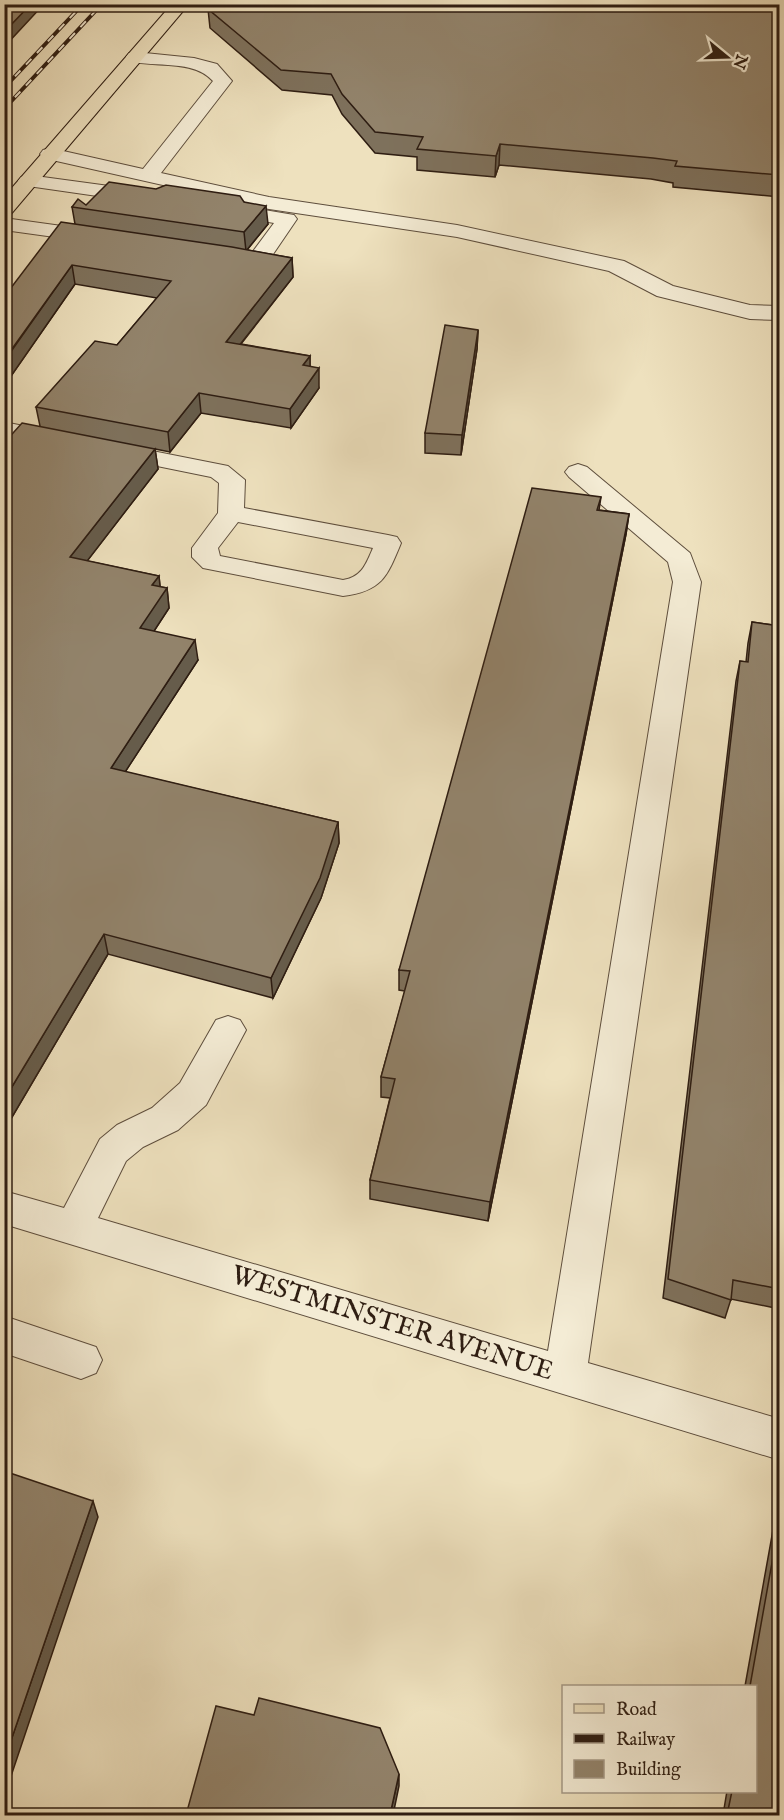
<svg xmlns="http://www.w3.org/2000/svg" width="784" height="1820" viewBox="0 0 784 1820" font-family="'IM FELL English',serif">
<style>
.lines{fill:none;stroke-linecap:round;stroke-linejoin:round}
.minor-casing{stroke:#5e4e3d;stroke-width:2}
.major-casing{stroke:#2e1d12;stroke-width:2}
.minor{fill:#f4ecd5;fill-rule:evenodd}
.major{fill:#eee1be;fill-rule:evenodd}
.rail-casing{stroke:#2e1d12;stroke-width:4}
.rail{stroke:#f4ecd5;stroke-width:2;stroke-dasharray:8;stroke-linecap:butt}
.wall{fill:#7e715c;stroke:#2e1d12;stroke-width:1.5}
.shaded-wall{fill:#665c4b;stroke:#2e1d12;stroke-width:1.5}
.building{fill:#92836b;stroke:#2e1d12;stroke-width:1.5}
.labels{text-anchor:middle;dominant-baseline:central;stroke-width:4.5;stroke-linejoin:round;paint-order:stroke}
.near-street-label{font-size:27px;fill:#2e1d12;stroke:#f4ecd5}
</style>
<rect width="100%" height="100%" fill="#eee1be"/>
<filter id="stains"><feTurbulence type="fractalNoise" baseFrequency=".00333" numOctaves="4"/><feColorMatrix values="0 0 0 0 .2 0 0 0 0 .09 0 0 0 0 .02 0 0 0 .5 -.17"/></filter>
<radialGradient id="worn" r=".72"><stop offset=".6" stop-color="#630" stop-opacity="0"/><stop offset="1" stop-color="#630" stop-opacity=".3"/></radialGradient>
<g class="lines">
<defs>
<g id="minor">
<path d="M135,52L194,58L217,64L232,81L161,173L269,197L457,225L624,261L673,286L750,305L780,306V320L750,319L657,296L609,271L457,237L269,209L43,158L40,154L43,150L50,148L143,169L213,81C193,59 156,68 129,61L126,57L129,53Z"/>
<polygon points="28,175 146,191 153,193 156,197 153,201 146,203 21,185 18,181 21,177"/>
<polygon points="253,208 294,215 297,219 265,266 257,267 216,260 212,256 216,252 223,250 251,254 274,223 246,218 243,214 246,210"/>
<polygon points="4,218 98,231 105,233 108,237 105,241 98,243 4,230"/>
<polygon points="4,422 68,435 71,440 68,445 59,447 4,436"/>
<path d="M112,443L228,466L245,480L244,508L388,535L397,537L401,543C387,577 382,591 343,596L203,568L192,557V548L218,513L219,483L211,477L103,455L100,450L103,445ZM238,522L373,548C366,564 362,577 343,580L220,556L218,548Z"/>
<polygon points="578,464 587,467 690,553 701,582 588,1363 780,1419 780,1460 4,1224 4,1191 64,1208 100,1139 117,1125 152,1108 180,1083 216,1020 228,1016 240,1020 246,1030 206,1105 178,1130 143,1147 126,1161 98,1218 548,1351 673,582 668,562 569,477 565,472 569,467"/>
<polygon points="4,1316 96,1347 102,1360 96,1373 81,1379 4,1353"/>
</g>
<polygon id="major" points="172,4 189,4 11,214 4,216 4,197"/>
</defs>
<use href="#minor" class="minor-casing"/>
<use href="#major" class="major-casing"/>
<use href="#minor" class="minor"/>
<use href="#major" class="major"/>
<defs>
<g id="rail">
<polyline points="4,88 83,4"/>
<polyline points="4,109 102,4"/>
</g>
</defs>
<use href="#rail" class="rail-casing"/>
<use href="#rail" class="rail"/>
</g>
<g class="wall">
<polygon points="780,4 780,197 673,187 673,183 651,179 499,165 495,177 417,170 417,157 375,153 342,114 332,95 282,90 210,28 208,9"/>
<polygon points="244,202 268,224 247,250 292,258 293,277 241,344 310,356 310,366 319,388 291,428 201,413 170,452 155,449 158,469 87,561 159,576 160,587 167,588 169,608 154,631 198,660 125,772 338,822 339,843 321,898 273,998 108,954 5,1129 40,426 36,407 117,345 157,298 75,284 9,379 4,379 4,297 75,224 72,207 86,205"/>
<polygon points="478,330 477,349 461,455 425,453 425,433"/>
<polygon points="601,497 599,510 629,514 626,534 488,1221 370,1199 370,1180 390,1098 381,1097 381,1077 405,991 399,990 399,970"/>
<polygon points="752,622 780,626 780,1309 731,1299 725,1318 663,1298 736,681 740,661 746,662 748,643"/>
<polygon points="780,1516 780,1815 723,1815 727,1791 756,1791 756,1686 745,1686 773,1530"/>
</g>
<g class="shaded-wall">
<polygon points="31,4 44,4 4,47 4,32"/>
<polygon points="500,144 499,165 495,177 496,156"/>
<polygon points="266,206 268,224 246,251 244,232"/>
<polygon points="292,258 293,277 227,361 226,342"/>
<polygon points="72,265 75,284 9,379 5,360"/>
<polygon points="478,330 477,349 461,455 462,435"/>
<polygon points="310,356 310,376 303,365"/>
<polygon points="319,368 319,388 291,428 290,409"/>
<polygon points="199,393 201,413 170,452 168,432"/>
<polygon points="155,449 158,469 74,578 70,557"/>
<polygon points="629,514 626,534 488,1221 490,1202"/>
<polygon points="159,576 161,596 167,588 169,608 143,648 140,628 152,585"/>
<polygon points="195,640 198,660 114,789 111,768"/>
<polygon points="338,822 339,843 321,898 273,998 271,978"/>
<polygon points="104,934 108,954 5,1129 4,1100"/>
<polygon points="93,1501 98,1517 4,1797 4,1761"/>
<polygon points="399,1774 399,1786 393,1815 390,1815"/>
</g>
<g class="building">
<polygon points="4,4 31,4 4,32"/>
<polygon points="211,4 780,4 780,175 675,166 677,161 653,158 500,144 496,156 417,149 423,137 375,132 342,94 331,74 281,70 208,9"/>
<polygon points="109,182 156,189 166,185 240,196 244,202 266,206 244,232 72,207 78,199 86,205"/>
<polygon points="61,222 232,247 292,258 226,342 310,356 303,365 319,368 290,409 199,393 168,432 36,407 95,341 117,345 171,281 72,265 4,360 4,297"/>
<polygon points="445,325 478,330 462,435 425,433"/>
<polygon points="22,423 155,449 70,557 159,576 152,585 167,588 140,628 195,640 111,768 338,822 320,878 271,978 104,934 4,1100 4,443"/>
<polygon points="532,488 601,497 597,510 629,514 490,1202 370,1180 395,1079 381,1077 410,971 399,970"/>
<polygon points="752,622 780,626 780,1289 733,1280 731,1300 668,1279 740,661 748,662"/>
<polygon points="4,1471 93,1501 4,1761"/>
<polygon points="780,1518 780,1815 727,1815 732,1791 756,1791 756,1686 750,1686"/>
<polygon points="259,1698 380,1728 399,1774 390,1815 186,1815 216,1706 254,1715"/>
</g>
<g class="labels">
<g class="near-street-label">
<text transform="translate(392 1324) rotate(17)">WESTMINSTER AVENUE</text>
</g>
</g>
<rect width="784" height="1820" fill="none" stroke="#eee1be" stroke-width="24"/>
<rect x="6" y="6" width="772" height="1808" fill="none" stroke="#2e1d12" stroke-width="3"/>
<rect x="12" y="12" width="760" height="1796" fill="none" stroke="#2e1d12" stroke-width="1.5"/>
<rect x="562" y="1685" width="195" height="108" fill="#f4ecd5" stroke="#a59987" stroke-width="1.5"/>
<rect x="574" y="1704" width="30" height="9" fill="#eee1be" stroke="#a59987" stroke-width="1.5"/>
<text x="616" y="1715" font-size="18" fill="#2e1d12">Road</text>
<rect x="574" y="1734" width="30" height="9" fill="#2e1d12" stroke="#a59987" stroke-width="1.5"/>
<text x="616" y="1745" font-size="18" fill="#2e1d12">Railway</text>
<rect x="574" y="1760" width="30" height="18" fill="#92836b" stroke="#a59987" stroke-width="1.5"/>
<text x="616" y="1775" font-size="18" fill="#2e1d12">Building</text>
<g transform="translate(727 57) rotate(109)" stroke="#f4ecd5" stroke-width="4.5" paint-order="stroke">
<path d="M0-4.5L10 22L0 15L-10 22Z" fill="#2e1d12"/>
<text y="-9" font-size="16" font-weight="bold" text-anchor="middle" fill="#2e1d12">N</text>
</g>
<rect width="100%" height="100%" filter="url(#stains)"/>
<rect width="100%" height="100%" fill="url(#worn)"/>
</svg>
